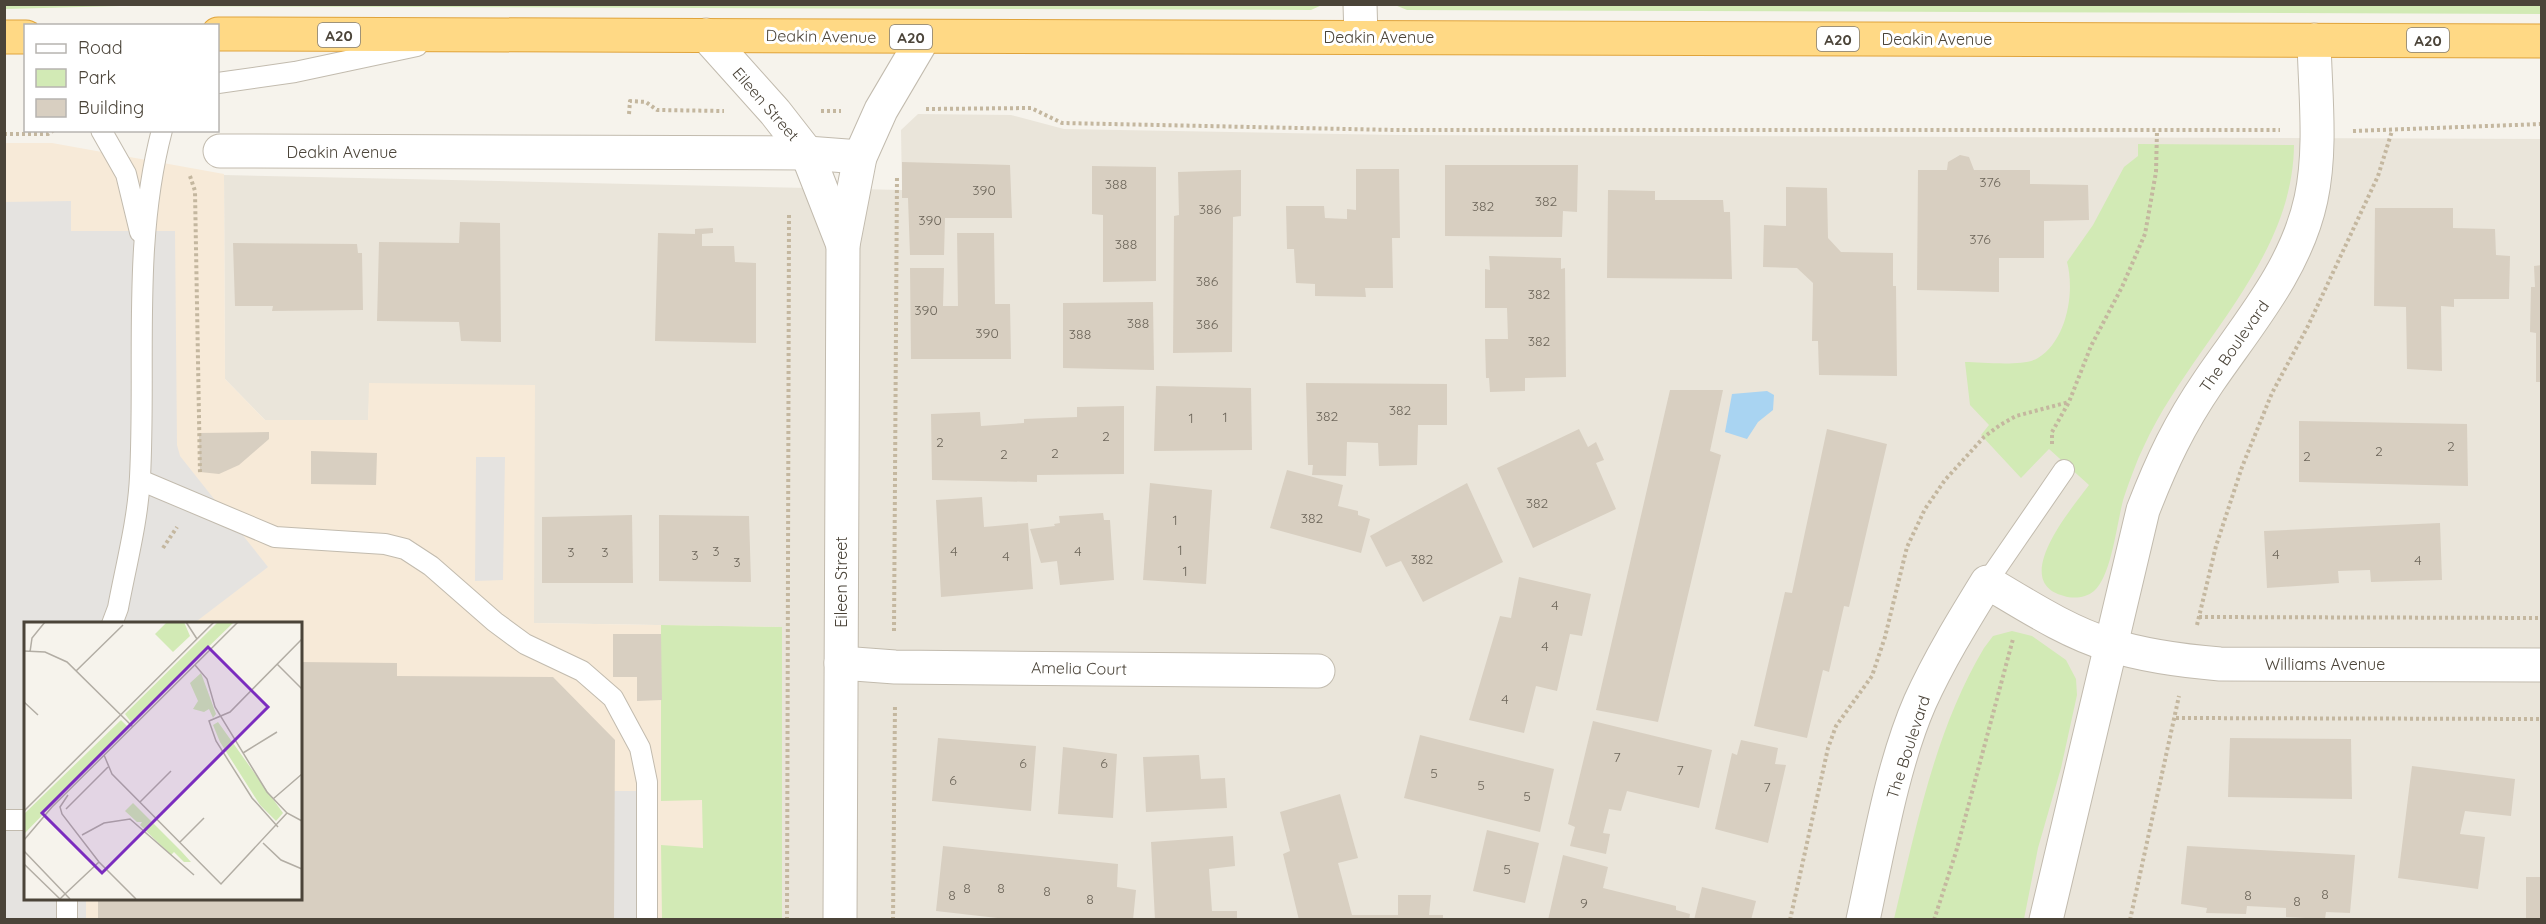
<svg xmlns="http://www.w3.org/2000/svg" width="2546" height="924" viewBox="0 0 2546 924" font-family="Quicksand,sans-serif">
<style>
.residential{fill:#eae5da}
.commercial{fill:#f7ead8;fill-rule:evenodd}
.green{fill:#d2eab5}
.parking{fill:#e5e3e0}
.water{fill:#a9d4f2}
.building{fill:#d8cfc1}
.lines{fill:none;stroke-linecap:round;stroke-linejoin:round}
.service-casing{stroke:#c2bbae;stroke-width:22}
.minor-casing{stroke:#c2bbae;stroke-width:35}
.trunk-casing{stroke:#e0a43c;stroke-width:35}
.path{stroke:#c4b79f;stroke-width:4;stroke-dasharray:3 3;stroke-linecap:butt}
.service{stroke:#fff;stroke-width:20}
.minor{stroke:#fff;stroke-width:33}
.trunk{stroke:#ffd985;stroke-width:33}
.labels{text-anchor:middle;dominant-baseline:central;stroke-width:6;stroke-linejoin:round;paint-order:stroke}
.number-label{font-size:14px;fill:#6e675b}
.shield{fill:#fff;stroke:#817c74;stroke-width:1.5}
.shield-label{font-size:15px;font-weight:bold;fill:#4b4439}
.street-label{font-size:16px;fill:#4b4439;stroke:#fff}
.inset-road{fill:none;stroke:#b2ada4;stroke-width:1.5}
.view{fill:#7b2cbf;fill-opacity:0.15;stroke:#7b2cbf;stroke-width:3}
.inset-edge{fill:none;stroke:#4b4439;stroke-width:3}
</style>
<rect width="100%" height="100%" fill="#f6f3ec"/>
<polygon class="residential" points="918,114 1011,115 1064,129 1397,135 2541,139 2541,919 782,919 782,627 534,623 370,383 368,420 265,420 225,379 224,175 902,190 901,130"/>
<path class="commercial" d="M4,143H52L224,174L225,379L265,420H368L369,383L535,385L534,623L782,627V919H5ZM26,624H300V898H26Z"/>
<g class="green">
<polygon points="2541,4 2541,14 1407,10 1395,5"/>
<polygon points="4,5 5,4 1322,5 1311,10 120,6 5,9"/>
<path d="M2138,144L2294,145C2293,262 2190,346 2144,446C2136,462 2130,480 2124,497C2117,520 2112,576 2094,591C2086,598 2073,599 2064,596C2008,582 2073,507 2089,485L2049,449L2021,478L1981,435L1989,425L1970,405L1965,362C1982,362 2024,367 2038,358C2067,340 2075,292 2067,262L2093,225L2124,167L2138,156Z"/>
<polygon points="661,625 782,627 782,919 662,919 661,845 703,848 702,800 661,801"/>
<path d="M2012,631L2032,636L2066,660L2076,679L2077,695L2061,768L2038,848L2024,919H1894C1916,828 1935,730 1984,648L1993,636Z"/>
</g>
<g class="parking">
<polygon points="71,201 71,231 175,231 177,445 180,456 268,567 193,624 26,624 26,898 86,899 86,919 5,919 4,202"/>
<polygon points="476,457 505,457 503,580 475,581"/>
<polygon points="614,791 657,791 655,919 614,920"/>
</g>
<polygon class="water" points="1767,391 1774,395 1773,410 1758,422 1747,439 1725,432 1732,394"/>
<g class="building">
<polygon points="1960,155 1969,157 1974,170 2030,170 2030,184 2088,185 2089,220 2044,221 2044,258 1999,258 1999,292 1917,290 1918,170 1947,170 1948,162"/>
<polygon points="902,162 1010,165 1012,218 945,218 944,255 910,255 908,198 902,198"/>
<polygon points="1445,165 1578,165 1577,212 1563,211 1562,237 1445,236"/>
<polygon points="1092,166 1156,167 1156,281 1103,282 1103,215 1092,214"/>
<polygon points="1356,169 1399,169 1400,238 1392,238 1393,288 1365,288 1366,297 1315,296 1315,284 1296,283 1294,249 1287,249 1286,206 1324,206 1325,218 1347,219 1347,209 1356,210"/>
<polygon points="1241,170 1241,216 1233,217 1232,352 1173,353 1174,216 1179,215 1178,172"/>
<polygon points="1786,187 1827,188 1828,238 1841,252 1893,253 1893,286 1896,286 1897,376 1819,375 1818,341 1812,341 1813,283 1797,268 1763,267 1764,225 1786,226"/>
<polygon points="1608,190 1655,191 1655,200 1723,200 1724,212 1730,212 1732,279 1607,278"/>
<polygon points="2375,208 2453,208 2453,228 2495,229 2496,255 2510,256 2509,299 2454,299 2454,307 2441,306 2442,371 2407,369 2406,307 2374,306"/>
<polygon points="460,222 500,223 501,342 461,341 459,322 377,321 379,242 459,243"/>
<polygon points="713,228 713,233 702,234 702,246 734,246 735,262 756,263 756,343 655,341 658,233 695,234 695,229"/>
<polygon points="957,233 994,233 995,304 1010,304 1011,359 911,359 910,268 944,268 943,306 958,306"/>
<polygon points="233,243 357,244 358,253 362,253 363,310 272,311 273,306 235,306"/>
<polygon points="1489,256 1561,258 1561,269 1565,268 1566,377 1525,378 1525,391 1490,392 1489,378 1486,378 1485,339 1508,339 1507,308 1485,308 1485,269 1490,270"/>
<polygon points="2542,265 2542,382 2536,382 2536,333 2530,332 2531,287 2535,287 2534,266"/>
<polygon points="1153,302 1154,370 1063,368 1063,303"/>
<polygon points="1306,383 1447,384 1447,425 1418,425 1417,465 1379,466 1378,443 1347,442 1346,476 1312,475 1313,465 1308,465"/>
<polygon points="1156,386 1251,388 1252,450 1154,451"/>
<polygon points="1670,390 1723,390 1710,451 1721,455 1658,722 1596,710"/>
<polygon points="1124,406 1124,474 1037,475 1037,482 932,480 931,414 980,412 981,426 1024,423 1024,419 1077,417 1077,407"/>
<polygon points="2299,421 2467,424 2468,486 2299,482"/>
<polygon points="1579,429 1588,447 1596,442 1604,460 1596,463 1616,509 1533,548 1497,468"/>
<polygon points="1827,429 1887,444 1849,607 1844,606 1829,672 1823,670 1807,738 1754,726 1785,592 1792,593"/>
<polygon points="269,432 269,439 239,465 219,474 200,472 199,433"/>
<polygon points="311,451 377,453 376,485 311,484"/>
<polygon points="1287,470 1343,485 1338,506 1358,511 1358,515 1370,519 1361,553 1270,528"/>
<polygon points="1150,483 1212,490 1206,584 1143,580"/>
<polygon points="1467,483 1503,562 1423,602 1401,561 1386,567 1370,536"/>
<polygon points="982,497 984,527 1028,523 1033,589 941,597 936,500"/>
<polygon points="1103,513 1104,520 1110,520 1114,580 1060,585 1057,561 1041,563 1030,529 1055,526 1054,524 1060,523 1059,516"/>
<polygon points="632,515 633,583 542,583 542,517"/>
<polygon points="659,515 749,516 751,582 659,581"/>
<polygon points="2440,523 2442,580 2371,582 2370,570 2338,571 2339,583 2267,588 2264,531"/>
<polygon points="1519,577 1591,594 1582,636 1570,634 1557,691 1536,686 1524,733 1469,720 1500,616 1511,618"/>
<polygon points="613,634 661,634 662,700 637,701 637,677 613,677"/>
<polygon points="300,662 397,663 397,676 553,677 615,740 614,920 98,920 98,898 300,898"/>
<polygon points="1593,721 1712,750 1699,808 1627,791 1621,811 1609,809 1603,833 1610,834 1606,854 1570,846 1575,827 1568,824"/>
<polygon points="1420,735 1554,769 1540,832 1404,798"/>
<polygon points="938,738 1036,746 1031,811 932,801"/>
<polygon points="2230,738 2351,739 2352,799 2228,797"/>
<polygon points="1741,740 1778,748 1775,764 1786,765 1768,843 1715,829 1732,753 1737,755"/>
<polygon points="1063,747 1117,754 1113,818 1058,814"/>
<polygon points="1199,755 1201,779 1225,778 1227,808 1146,812 1143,757"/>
<polygon points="2412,766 2515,779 2511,816 2465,811 2460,834 2485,837 2478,889 2398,878"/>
<polygon points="1340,794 1358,858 1338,863 1352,915 1398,915 1398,895 1431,895 1429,915 1443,915 1443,920 1299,920 1283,854 1290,851 1280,812"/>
<polygon points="1487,830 1539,843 1525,903 1473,891"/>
<polygon points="1233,836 1235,866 1209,869 1212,911 1237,911 1237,920 1155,920 1151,842"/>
<polygon points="943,846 1118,864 1117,887 1136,890 1133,920 1015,920 936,911"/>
<polygon points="2187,846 2355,855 2350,913 2326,912 2325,919 2286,917 2286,908 2247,906 2246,914 2206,913 2207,908 2181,904"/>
<polygon points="1563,855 1608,867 1603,888 1676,906 1676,910 1690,914 1689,920 1548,920"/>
<rect x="2526" y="877" width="16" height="43"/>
<polygon points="1702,887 1756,901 1751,920 1694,920"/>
</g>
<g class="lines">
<defs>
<g id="service">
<polyline points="218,83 295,72 417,46"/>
<polyline points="101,130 126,174 140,232"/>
<polyline points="140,480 275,537 385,544 405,549 431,566 495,622 525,644 582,671 613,698 640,748 647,782 647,920"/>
<polyline points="1987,582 2064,470"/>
<path d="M112,624L118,608C126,565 138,520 140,477C146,361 132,244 162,130"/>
<polyline points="4,820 26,820"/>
<polyline points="67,920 67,898"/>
</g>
<g id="minor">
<polyline points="1360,4 1361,37"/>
<polyline points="706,35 775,112 807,153 843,245"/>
<polyline points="220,151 807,153 860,157"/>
<polyline points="841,663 895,667 1318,671"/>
<polyline points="840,920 843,245 860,157 881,110 924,37"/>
<path d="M1863,920C1878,851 1892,766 1920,702C1939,660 1963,621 1987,582C2026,605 2067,632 2110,645C2145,656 2184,661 2220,664L2542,665"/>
<path d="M2046,920L2143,510C2162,461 2179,425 2209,381C2248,324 2296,269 2311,199C2322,148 2315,92 2314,40"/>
</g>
<g id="trunk">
<polyline points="218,34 2542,41"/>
<polyline points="4,37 26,37"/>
</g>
</defs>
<use href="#service" class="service-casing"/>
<use href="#minor" class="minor-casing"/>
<use href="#trunk" class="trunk-casing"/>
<g class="path">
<polyline points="926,109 1031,108 1062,123 1395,130 2280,130"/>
<polyline points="821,111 841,111"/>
<polyline points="629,114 630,101 646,102 657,110 724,111"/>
<polyline points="2353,131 2542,124"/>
<polyline points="4,134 48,134 54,130"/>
<polyline points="190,176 195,191 200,474"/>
<polyline points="2052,444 2052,432 2069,402 2091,346 2122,287 2145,234 2156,172 2157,131"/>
<polyline points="163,548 177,527"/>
<polyline points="2199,617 2542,618"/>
<polyline points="2197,625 2216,546 2242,467 2272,393 2308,326 2378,176 2392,131"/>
<polyline points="894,631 897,176"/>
<polyline points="2176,718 2542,719"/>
<polyline points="787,920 789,215"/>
<polyline points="893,920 895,704"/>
<polyline points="1790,920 1828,748 1836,726 1872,676 1885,637 1907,547 1925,509 1945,480 1984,437 2000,425 2016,416 2069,402"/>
<polyline points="1934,920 1956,852 2013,639"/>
<polyline points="2130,920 2179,696"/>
</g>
<use href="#service" class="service"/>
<use href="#minor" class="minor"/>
<use href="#trunk" class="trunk"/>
</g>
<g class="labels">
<g class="number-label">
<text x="1990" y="182">376</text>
<text x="1116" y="184">388</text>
<text x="984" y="190">390</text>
<text x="1546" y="201">382</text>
<text x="1483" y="206">382</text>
<text x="1210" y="209">386</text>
<text x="930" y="220">390</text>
<text x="1980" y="239">376</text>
<text x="1126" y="244">388</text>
<text x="1207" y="281">386</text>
<text x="1539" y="294">382</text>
<text x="926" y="310">390</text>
<text x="1138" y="323">388</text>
<text x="1207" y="324">386</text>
<text x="987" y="333">390</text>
<text x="1080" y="334">388</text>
<text x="1539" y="341">382</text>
<text x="1400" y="410">382</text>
<text x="1327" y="416">382</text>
<text x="1225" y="417">1</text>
<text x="1191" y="418">1</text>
<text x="1106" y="436">2</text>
<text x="940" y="442">2</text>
<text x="2451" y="446">2</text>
<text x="2379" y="451">2</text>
<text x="1055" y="453">2</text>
<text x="1004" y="454">2</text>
<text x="2307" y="456">2</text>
<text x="1537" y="503">382</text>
<text x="1312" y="518">382</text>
<text x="1175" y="520">1</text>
<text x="1180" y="550">1</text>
<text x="716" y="551">3</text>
<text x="954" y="551">4</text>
<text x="1078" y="551">4</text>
<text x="571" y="552">3</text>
<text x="605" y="552">3</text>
<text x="2276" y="554">4</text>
<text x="695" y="555">3</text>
<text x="1006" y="556">4</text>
<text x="1422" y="559">382</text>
<text x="2418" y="560">4</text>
<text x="737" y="562">3</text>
<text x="1185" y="571">1</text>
<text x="1555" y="605">4</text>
<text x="1545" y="646">4</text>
<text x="1505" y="699">4</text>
<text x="1617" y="757">7</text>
<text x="1023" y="763">6</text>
<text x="1104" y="763">6</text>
<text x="1680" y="770">7</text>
<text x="1434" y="773">5</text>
<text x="953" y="780">6</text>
<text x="1481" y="785">5</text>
<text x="1767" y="787">7</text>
<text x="1527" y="796">5</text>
<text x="1507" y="869">5</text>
<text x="967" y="888">8</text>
<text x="1001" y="888">8</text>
<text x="1047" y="891">8</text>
<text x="2325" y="894">8</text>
<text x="952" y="895">8</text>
<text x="2248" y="895">8</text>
<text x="1090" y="899">8</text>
<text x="2297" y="901">8</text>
<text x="1584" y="903">9</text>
</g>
<g class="shield">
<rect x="318" y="23" width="42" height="24" rx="4.5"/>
<rect x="890" y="25" width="42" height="24" rx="4.5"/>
<rect x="1817" y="27" width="42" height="24" rx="4.5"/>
<rect x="2407" y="28" width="42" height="24" rx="4.5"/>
</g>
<g class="shield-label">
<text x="339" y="35">A20</text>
<text x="911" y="37">A20</text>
<text x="1838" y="39">A20</text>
<text x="2428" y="40">A20</text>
</g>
<g class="street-label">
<text transform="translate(821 36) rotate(1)">Deakin Avenue</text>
<text x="1379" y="37">Deakin Avenue</text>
<text x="1937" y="39">Deakin Avenue</text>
<text transform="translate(766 104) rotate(49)">Eileen Street</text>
<text x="342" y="152">Deakin Avenue</text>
<text transform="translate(2234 346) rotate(-55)">The Boulevard</text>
<text transform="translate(841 582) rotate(-90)">Eileen Street</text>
<text x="2325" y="664">Williams Avenue</text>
<text transform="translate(1079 668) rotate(1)">Amelia Court</text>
<text transform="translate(1908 747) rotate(-72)">The Boulevard</text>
</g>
</g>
<g transform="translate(24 622)">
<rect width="278" height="278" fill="#f6f3ec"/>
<path d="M143,0H160L166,14L149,30L131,12ZM194,0H210L107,100L101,92ZM177,51L192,92L189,96L185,87L180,90L169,87L174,79L166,61ZM97,98L104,105L0,212V192ZM194,100L259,191L252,199L236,183L196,120L189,103ZM109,181L157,229L167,240H160L150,230L147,233L116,203L118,200H113L101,189Z" fill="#d2eab5"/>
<path class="inset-road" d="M162,0L173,17M0,29L21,30L43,40L109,105M6,30L8,16L21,0M253,42L278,67M171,43L183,57L191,85L243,170L263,191L278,199M52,49L99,3M0,80L14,93M219,131L253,110M80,133L88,152L197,262L263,191M44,173L36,185L38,192L75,240L112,277M249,177L278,152M116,180L147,149M42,187L84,145M0,189L190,0M254,205L228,176L192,119L185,99L206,90L278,17M58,213L80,201L106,197L170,253M0,218L28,185L214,0M156,220L180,196M239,221L257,238L278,247M0,229L46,277M0,242L36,277L41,272M41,272L75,240"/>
<path class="view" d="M184,25L244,85L78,251L18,191Z"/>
<rect width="278" height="278" class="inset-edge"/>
</g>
<rect width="2546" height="924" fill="none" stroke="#4b4439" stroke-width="12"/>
<rect x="24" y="24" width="195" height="108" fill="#ffffff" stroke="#b7b4b0" stroke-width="1.5"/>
<rect x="36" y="44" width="30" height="9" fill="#ffffff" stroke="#b7b4b0" stroke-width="1.5"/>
<text x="78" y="54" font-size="18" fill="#4b4439">Road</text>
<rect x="36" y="69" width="30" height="18" fill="#d2eab5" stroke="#b7b4b0" stroke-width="1.5"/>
<text x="78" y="84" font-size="18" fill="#4b4439">Park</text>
<rect x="36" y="99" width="30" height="18" fill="#d8cfc1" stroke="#b7b4b0" stroke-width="1.5"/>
<text x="78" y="114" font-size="18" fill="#4b4439">Building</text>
</svg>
